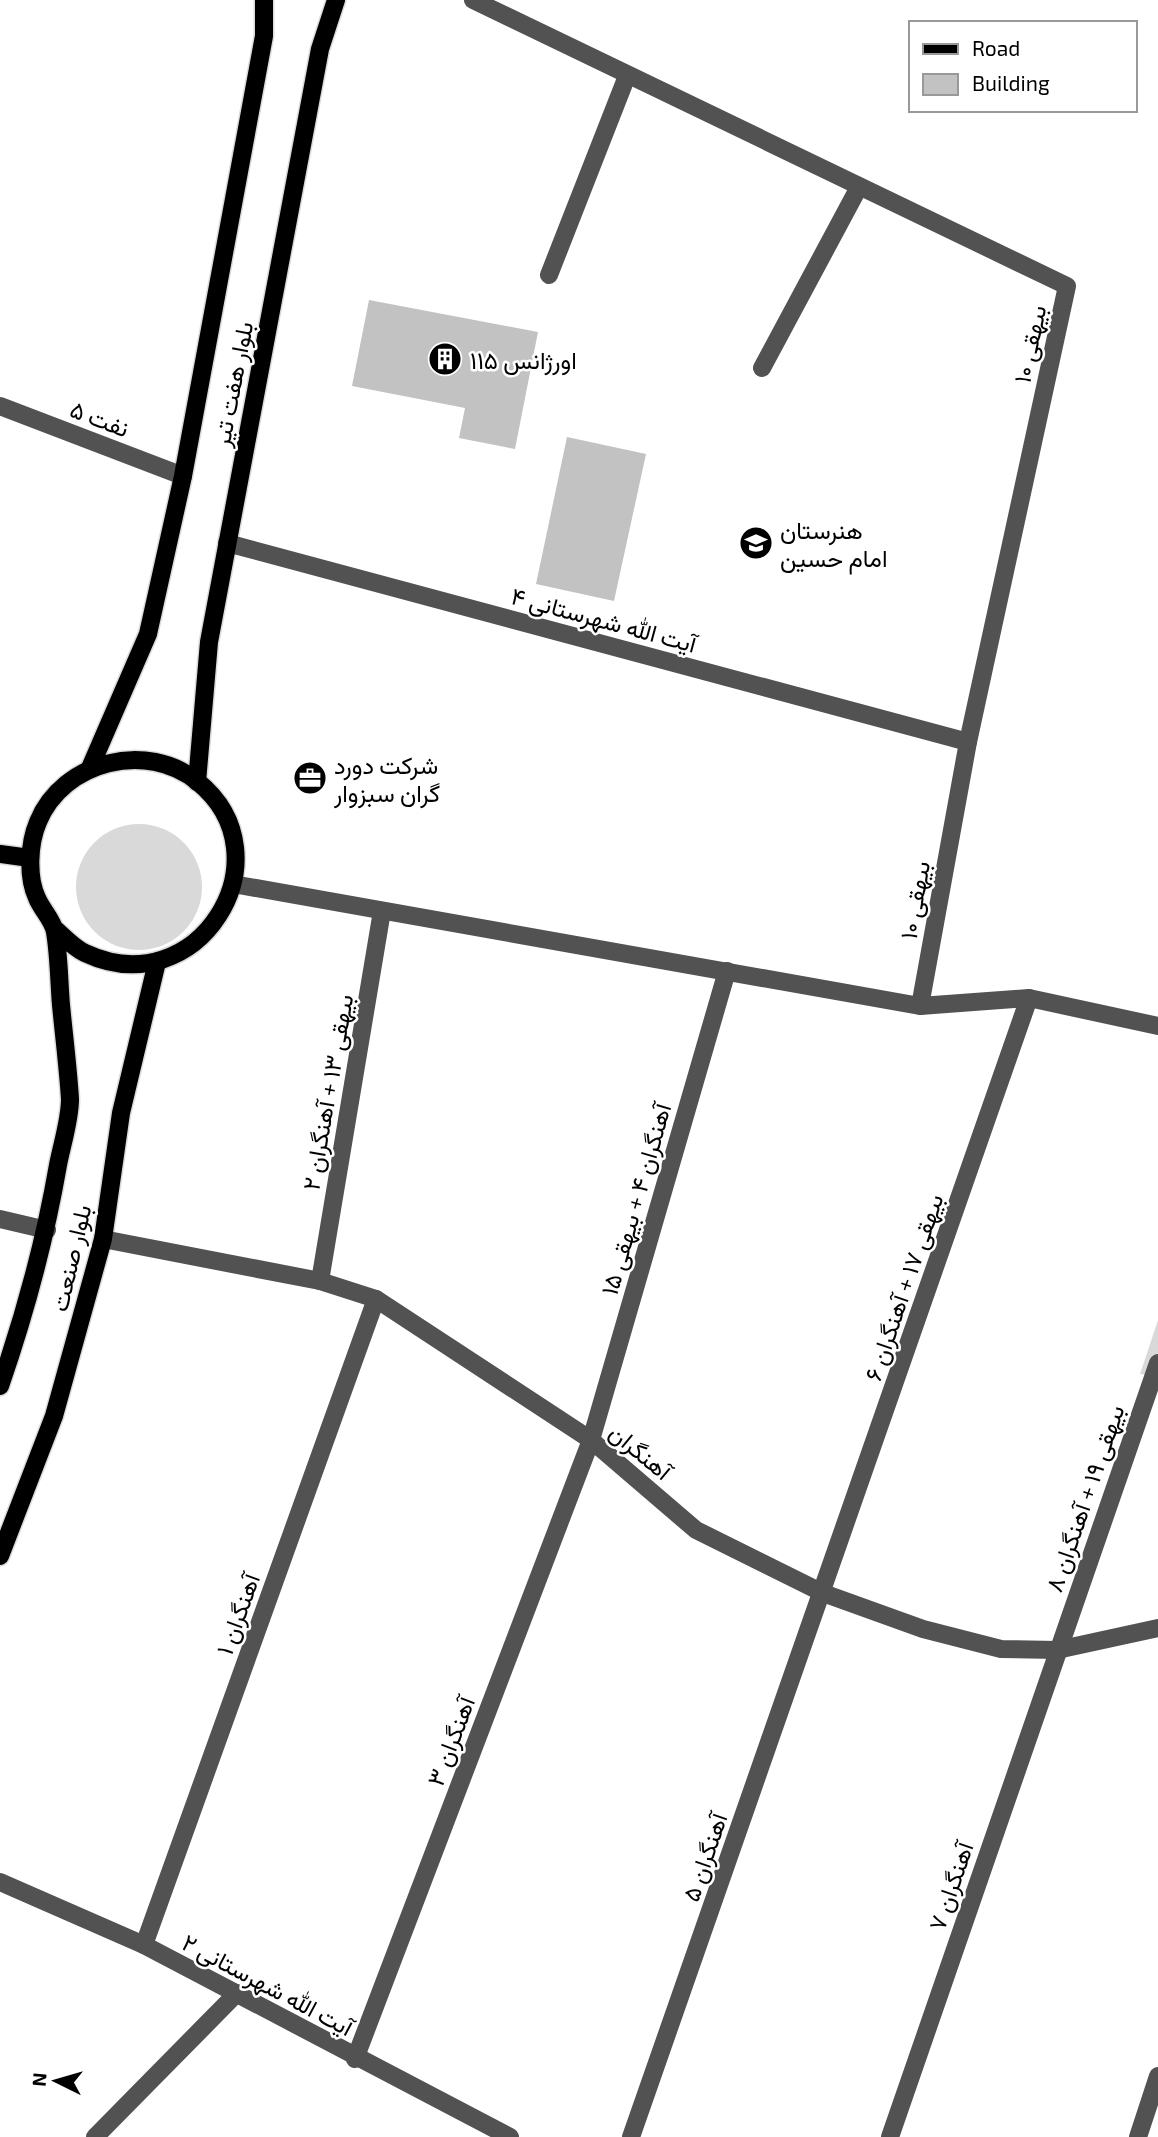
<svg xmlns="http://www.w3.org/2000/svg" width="1158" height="2137" viewBox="0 0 1158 2137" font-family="'Exo 2',Vazirmatn,sans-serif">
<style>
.green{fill:#d9d9d9}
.building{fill:#c2c2c2}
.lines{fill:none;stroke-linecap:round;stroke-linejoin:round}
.major-casing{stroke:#dbdbdb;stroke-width:21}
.minor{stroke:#525252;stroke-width:18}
.major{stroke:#000;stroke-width:18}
.labels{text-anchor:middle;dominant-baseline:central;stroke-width:5;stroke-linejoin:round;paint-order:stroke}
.street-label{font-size:24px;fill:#000;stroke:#fff}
.poi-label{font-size:24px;fill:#000;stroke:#fff;text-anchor:start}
</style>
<rect width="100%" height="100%" fill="#fff"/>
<g class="green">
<circle cx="139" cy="887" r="63"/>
<polygon points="1158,1320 1158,1376 1140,1374"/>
</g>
<g class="building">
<polygon points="369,300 538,332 515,449 459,438 465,408 352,386"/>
<polygon points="567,437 646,454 614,601 536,584"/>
</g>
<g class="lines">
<defs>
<g id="major">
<polyline points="90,768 148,634 183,476 264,36 264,0"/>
<polyline points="197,782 209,642 320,49 336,0"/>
<polyline points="0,854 30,858"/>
<path d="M0,1386C25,1314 45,1240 58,1165C62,1144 70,1120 70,1099C68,1068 64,1036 61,1005C59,981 59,956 55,932C53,920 42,910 37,898C27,877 29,843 38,822C63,761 147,740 198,782C290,857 198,1006 85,953C74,948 64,937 55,929"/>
<polyline points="0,1556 54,1416 103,1239 121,1113 157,962"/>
</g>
</defs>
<use href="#major" class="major-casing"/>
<g class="minor">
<polyline points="473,0 1067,286 968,742 920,1006"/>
<polyline points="549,275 627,76"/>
<polyline points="762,368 859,187"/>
<polyline points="0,406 183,476"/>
<polyline points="227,543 968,742"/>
<polyline points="233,884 920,1006 1029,998 1158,1026"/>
<polyline points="0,1219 47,1230"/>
<polyline points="103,1239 320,1281 376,1299 591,1440 696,1530 823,1593 923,1629 1001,1649 1057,1650 1158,1628"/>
<polyline points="320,1281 382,911"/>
<polyline points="0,1882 144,1945 510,2137"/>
<polyline points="144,1945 376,1299"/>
<polyline points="355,2059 591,1440 727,971"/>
<polyline points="95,2137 237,1993"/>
<polyline points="631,2137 1029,998"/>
<polyline points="890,2137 1158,1363"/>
<polyline points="1138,2137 1158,2076"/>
</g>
<use href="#major" class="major"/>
</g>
<defs>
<symbol id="building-disc" viewBox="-11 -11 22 22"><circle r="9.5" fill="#000" stroke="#fff"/><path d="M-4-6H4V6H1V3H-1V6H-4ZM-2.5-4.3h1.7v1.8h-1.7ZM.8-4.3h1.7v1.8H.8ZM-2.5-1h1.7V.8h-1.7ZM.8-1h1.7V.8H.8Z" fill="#fff"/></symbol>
<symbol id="school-disc" viewBox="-11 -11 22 22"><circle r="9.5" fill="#000" stroke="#fff"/><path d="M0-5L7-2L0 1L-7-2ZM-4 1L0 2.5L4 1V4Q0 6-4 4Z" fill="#fff"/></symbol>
<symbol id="office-disc" viewBox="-11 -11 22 22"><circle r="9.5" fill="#000" stroke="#fff"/><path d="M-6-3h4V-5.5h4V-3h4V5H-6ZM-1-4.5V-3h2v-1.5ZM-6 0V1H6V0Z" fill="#fff"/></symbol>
</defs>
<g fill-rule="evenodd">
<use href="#building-disc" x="426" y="340" width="38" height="38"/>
<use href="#school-disc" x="737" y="524" width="38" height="38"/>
<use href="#office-disc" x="291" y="759" width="38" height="38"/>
</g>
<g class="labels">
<g class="street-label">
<text transform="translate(1029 344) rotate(-78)">بیهقی ۱۰</text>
<text transform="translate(232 384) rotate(-79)">بلوار هفت تیر</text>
<text transform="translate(100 418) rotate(21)">نفت ۵</text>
<text transform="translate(604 619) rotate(15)">آیت الله شهرستانی ۴</text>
<text transform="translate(914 900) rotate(-80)">بیهقی ۱۰</text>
<text transform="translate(327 1092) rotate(-80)">بیهقی ۱۳ + آهنگران ۲</text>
<text transform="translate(635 1199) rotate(-74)">آهنگران ۴ + بیهقی ۱۵</text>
<text transform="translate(70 1258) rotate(-77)">بلوار صنعت</text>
<text transform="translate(903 1287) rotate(-71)">بیهقی ۱۷ + آهنگران ۶</text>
<text transform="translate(641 1451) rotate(40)">آهنگران</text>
<text transform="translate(1084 1498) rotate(-71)">بیهقی ۱۹ + آهنگران ۸</text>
<text transform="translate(237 1614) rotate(-70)">آهنگران ۱</text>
<text transform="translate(450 1741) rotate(-69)">آهنگران ۳</text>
<text transform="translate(704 1857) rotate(-71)">آهنگران ۵</text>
<text transform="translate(950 1886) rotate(-71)">آهنگران ۷</text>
<text transform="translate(268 1984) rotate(28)">آیت الله شهرستانی ۲</text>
</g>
<g class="poi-label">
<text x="470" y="359">اورژانس ۱۱۵</text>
<text x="780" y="529">هنرستان<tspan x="780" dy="28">امام حسین</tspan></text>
<text x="334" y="764">شرکت دورد<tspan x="334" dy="28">گران سبزوار</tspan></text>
</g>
</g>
<rect x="909" y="21" width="228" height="91" fill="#ffffff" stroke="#999999" stroke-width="2"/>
<rect x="923" y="44" width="35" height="10" fill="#000000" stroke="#999999" stroke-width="2"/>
<text x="972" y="56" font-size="21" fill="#000000">Road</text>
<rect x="923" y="74" width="35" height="21" fill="#c2c2c2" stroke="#999999" stroke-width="2"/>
<text x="972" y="91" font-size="21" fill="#000000">Building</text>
<g transform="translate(56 2081) rotate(275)" stroke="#ffffff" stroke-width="5" paint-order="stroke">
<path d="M0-5L12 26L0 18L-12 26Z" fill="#000000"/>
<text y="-10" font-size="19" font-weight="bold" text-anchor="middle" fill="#000000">N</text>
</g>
</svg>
